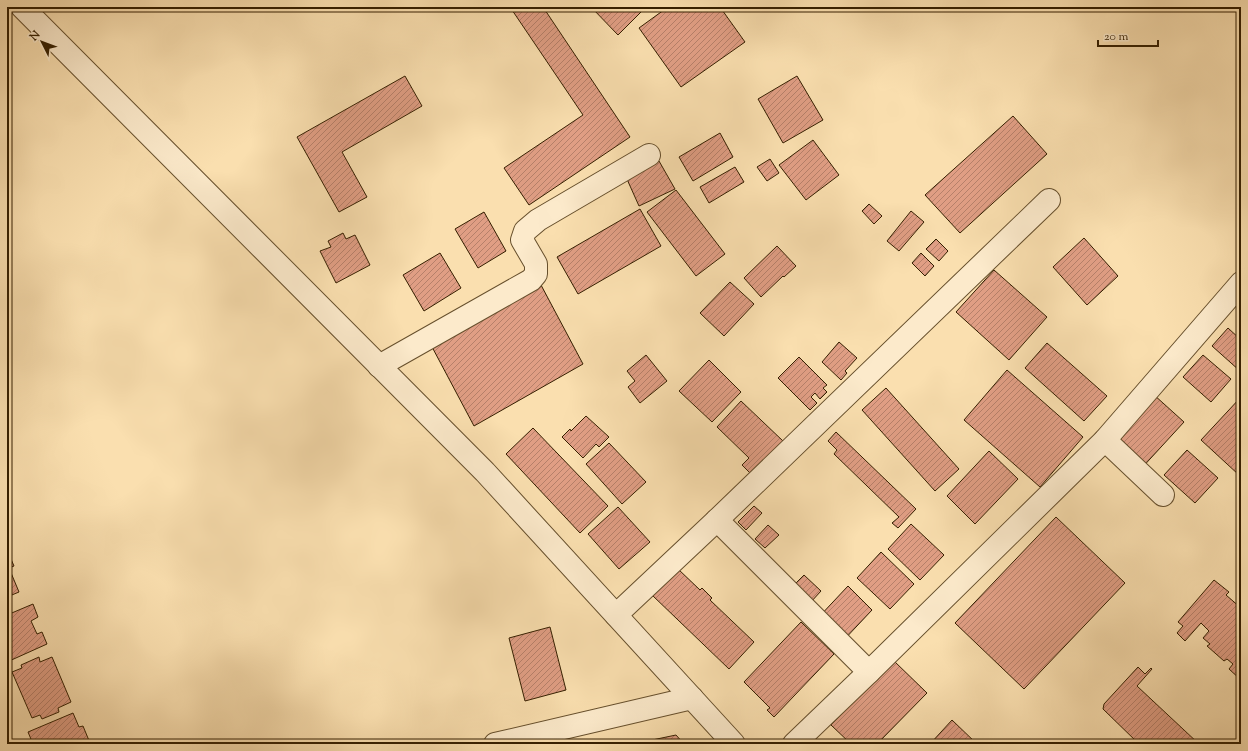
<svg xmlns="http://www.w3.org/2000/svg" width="1248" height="751" viewBox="0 0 1248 751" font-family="'Sorts Mill Goudy',serif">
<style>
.building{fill:url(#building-hatch);stroke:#351f00}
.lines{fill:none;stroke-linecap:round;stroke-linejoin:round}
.minor-casing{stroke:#664f2c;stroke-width:24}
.minor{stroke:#fceacb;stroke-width:22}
</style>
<defs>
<pattern id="building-hatch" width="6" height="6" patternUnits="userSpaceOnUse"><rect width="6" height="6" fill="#e09e84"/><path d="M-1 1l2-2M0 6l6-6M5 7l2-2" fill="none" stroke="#b6806a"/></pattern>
</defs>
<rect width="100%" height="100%" fill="#fadfaf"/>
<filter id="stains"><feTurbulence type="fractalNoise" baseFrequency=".005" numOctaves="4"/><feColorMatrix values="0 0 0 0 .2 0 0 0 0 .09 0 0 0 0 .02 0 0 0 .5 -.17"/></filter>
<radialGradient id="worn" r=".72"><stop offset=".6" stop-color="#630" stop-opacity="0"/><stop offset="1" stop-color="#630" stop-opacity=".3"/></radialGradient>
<g class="building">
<polygon points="510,7 543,7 630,137 529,205 504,168 583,115"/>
<polygon points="591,7 642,7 644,9 618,35"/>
<polygon points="668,7 720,7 745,42 681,87 639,28"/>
<polygon points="405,76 422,106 342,152 367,197 339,212 297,137"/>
<polygon points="797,76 823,120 783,143 758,99"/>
<polygon points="1013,116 1047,154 960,233 925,195"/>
<polygon points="720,133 733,157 693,181 679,157"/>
<polygon points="813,140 839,175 806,200 779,165"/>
<polygon points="770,159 779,173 767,181 757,167"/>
<polygon points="659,161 675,189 639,206 626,177"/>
<polygon points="735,167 744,182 709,203 700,187"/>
<polygon points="676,190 725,254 696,276 647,212"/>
<polygon points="869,204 882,216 874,224 862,211"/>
<polygon points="640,209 661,246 578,294 557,257"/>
<polygon points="911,211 924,222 899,251 887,241"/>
<polygon points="484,212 506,251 478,268 455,229"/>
<polygon points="343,233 346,239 355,235 370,265 336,283 320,251 331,247 328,241"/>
<polygon points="1084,238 1118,276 1087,305 1053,267"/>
<polygon points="936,239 948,251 939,261 926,249"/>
<polygon points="777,246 796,266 784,277 783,276 761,297 744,278"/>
<polygon points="440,253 461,288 424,311 403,275"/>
<polygon points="921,253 934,266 925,276 912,263"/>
<polygon points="994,270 1047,317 1009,360 956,312"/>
<polygon points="730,282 754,304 724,336 700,313"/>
<polygon points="541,285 583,364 474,426 431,345"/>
<polygon points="1228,328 1241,340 1241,370 1240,371 1212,346"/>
<polygon points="839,342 857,358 845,371 847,373 841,380 822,362"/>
<polygon points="1047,343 1107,396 1084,421 1025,368"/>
<polygon points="646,355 667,381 640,403 628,387 635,381 627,371"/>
<polygon points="1203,355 1231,379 1211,402 1183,377"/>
<polygon points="799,357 827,385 823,388 827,392 820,399 815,393 811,397 817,403 810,410 778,378"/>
<polygon points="709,360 741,392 712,422 679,391"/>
<polygon points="1007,370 1083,437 1040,487 964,420"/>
<polygon points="886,388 959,469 935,491 862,410"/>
<polygon points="1153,394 1184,422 1139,471 1109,442"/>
<polygon points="1241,397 1241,473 1239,475 1201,440"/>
<polygon points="741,401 783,441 751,474 742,465 749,458 717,427"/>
<polygon points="586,416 609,437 599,447 596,444 583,458 562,437 570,429 571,431"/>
<polygon points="533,428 608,506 580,533 506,454"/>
<polygon points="836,432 916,509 898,528 892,523 899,517 834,454 837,450 828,441"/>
<polygon points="609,443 646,482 622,504 586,464"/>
<polygon points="1187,450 1218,478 1195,503 1164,475"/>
<polygon points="989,451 1018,479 975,524 947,496"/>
<polygon points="754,506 762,513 746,530 738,522"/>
<polygon points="618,507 650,542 619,569 588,534"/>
<polygon points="1056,517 1125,583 1024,689 955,623"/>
<polygon points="911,524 944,555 920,580 888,549"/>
<polygon points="768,525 779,535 765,548 755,539"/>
<polygon points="7,550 14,566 9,568 19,592 7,597"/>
<polygon points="881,552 914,584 890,609 857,578"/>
<polygon points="677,568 700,590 702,588 712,598 710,600 754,642 729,669 652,595"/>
<polygon points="804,575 821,591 810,603 793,586"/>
<polygon points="1214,580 1229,592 1226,595 1241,608 1241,680 1229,669 1233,664 1227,659 1224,661 1207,646 1210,644 1203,638 1209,631 1201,623 1185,641 1177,633 1183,626 1178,622"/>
<polygon points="848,586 872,610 841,643 817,619"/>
<polygon points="33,604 38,617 31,621 37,634 42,632 47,644 7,662 7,615"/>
<polygon points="801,622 834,654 774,717 767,710 770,708 744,682"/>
<polygon points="550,627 566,690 525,701 509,638"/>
<polygon points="39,657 40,662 52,657 71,702 58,708 59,712 42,719 40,715 32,718 12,672 22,668 21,665"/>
<polygon points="893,660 927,693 877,744 851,744 831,725"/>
<polygon points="1138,667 1145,674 1151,668 1152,669 1137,686 1199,744 1139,744 1103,709 1104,704"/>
<polygon points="73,713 79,727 83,726 90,743 86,744 32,744 33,744 28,732"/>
<polygon points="952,720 977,744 930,744"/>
<polygon points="676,735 684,744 633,744"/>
</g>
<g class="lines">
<defs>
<g id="minor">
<polyline points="22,7 485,472 734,744"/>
<polyline points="379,366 531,280 536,274 536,264 522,240 525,231 538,220 649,155"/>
<polyline points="1105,440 1163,495"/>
<polyline points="717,520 869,672"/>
<polyline points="616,615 717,520 1049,200"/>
<polyline points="495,744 692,698"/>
<polyline points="794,744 869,672 1105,440 1241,283"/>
</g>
</defs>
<use href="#minor" class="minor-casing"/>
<use href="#minor" class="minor"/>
</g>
<rect width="1248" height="751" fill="none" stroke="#fadfaf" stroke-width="24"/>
<rect x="8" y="8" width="1232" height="735" fill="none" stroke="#351f00" stroke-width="2"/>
<rect x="12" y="12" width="1224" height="727" fill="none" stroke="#351f00"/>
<g transform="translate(42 42) rotate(312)" stroke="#fceacb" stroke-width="3" paint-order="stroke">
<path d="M0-3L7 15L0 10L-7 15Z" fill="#351f00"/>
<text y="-6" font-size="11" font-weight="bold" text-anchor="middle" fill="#351f00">N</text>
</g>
<path d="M1098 40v6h60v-6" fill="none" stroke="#351f00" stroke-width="2"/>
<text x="1104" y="40" font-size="12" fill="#351f00" stroke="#fceacb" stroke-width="3" paint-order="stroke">20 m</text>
<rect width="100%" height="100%" filter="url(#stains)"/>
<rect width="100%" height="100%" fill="url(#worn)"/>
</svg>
